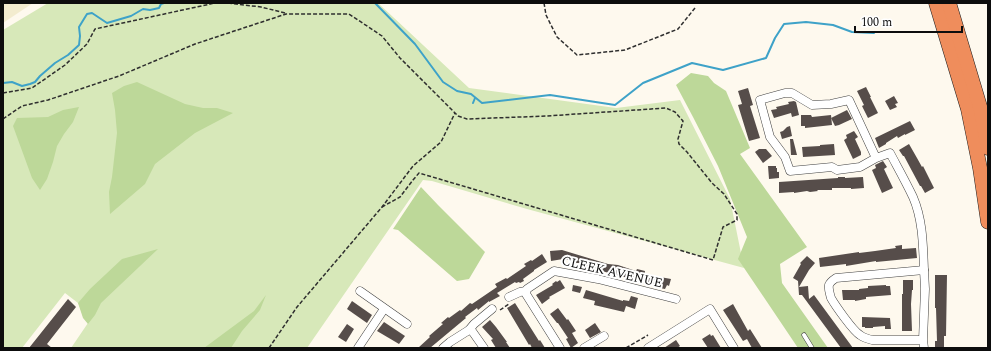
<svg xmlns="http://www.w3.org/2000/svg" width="991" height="351" viewBox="0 0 991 351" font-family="Spectral,serif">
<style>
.farmland{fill:#f3eccf}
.green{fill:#d7e8b9}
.forest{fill:#bdd899}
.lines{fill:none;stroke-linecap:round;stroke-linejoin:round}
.stream{stroke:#3ea2c8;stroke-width:2}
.building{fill:#564d4a}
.service-casing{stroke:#404040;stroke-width:5}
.minor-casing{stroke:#404040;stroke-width:9}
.motorway-casing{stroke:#1e1e1e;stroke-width:15}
.path{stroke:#2f2f2f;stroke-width:1.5;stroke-dasharray:4 2;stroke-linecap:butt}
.service{stroke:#fff;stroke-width:4}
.minor{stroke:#fff;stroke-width:8}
.motorway{stroke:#ef8d5c;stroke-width:14}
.labels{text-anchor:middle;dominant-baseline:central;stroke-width:4;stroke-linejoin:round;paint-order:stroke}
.street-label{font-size:13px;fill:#0d0d0d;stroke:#fff}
</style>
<rect width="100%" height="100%" fill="#fef9ee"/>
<polygon class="farmland" points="3,3 33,3 3,23"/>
<polygon class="green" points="48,3 378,3 469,88 616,108 680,100 730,199 744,268 527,209 432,181 423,180 307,348 71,348 88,323 78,303 65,293 22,348 3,348 3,30"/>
<g class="forest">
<polygon points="691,73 708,76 714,83 726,91 750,148 740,154 807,247 780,264 782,283 828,348 798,348 738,259 747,237 718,166 693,117 676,85"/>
<polygon points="137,82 185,104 203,108 217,108 233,113 195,133 155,164 145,184 110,214 109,192 112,177 117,133 115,110 112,93 124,86"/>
<polygon points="79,107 73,122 64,134 57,146 53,162 47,179 40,190 32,178 13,126 17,118 48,117 63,110"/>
<polygon points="421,187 438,205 485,252 469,279 457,281 398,230 393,229"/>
<polygon points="158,249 101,303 95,315 88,324 83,318 78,303 90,289 122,259"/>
<polygon points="266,295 260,310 242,331 231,348 204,348 254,311"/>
</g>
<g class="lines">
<g class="stream">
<polyline points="375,3 415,44 443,82 457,91 471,94 482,103 550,95 615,105 643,83 692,63 723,70 766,58 775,38 784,24 806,22 833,25 852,32 874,33"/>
<polyline points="3,83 12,82 22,86 30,84 35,82 40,76 55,63 68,55 79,45 80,36 79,27 87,14 92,13 107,23 131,16 143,9 150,10 159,8 161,4 164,3"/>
<polyline points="473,103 475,98"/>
</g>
</g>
<g class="building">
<polygon points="866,87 871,97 870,97 878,113 868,118 862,106 864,105 857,91"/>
<polygon points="748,88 753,105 750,106 760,138 749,141 738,105 742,104 738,91"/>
<polygon points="894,96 898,103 895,104 897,107 890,110 885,101"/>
<polygon points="794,101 796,102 799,115 792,117 791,113 774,118 771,110 777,109 776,107 789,104 788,102"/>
<polygon points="847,110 852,119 839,125 835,126 831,118"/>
<polygon points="801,115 811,115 812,117 831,115 832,125 805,128 805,126 801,126"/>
<polygon points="910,121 915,130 905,135 905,134 898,138 897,136 886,143 886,144 879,148 875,138"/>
<polygon points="790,126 792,136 782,139 780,132 783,131 787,127"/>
<polygon points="854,131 858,137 855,139 861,152 861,155 853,159 844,140 847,138 846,135"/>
<polygon points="790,139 793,139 797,155 791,155"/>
<polygon points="834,144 835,155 803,157 802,147 820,146 820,145"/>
<polygon points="909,144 917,158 922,167 923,166 934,188 925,193 921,186 920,186 904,156 903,156 899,150"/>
<polygon points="759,149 766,149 772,156 763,163 755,152"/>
<polygon points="883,161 887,167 884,169 893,188 882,193 872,170 876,168 875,165"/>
<polygon points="768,166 776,166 776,168 777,168 777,172 779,172 779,178 769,179"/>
<polygon points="838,177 845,177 845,178 863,177 864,188 851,189 851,188 832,188 832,190 817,190 818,191 810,192 807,191 794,193 794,192 779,193 779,182 838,178"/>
<polygon points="902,245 902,249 916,248 917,258 876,262 876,261 846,266 846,264 820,267 819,258 859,252 859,253 875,251 896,248 895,246"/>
<polygon points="562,250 608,264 618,265 636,271 637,269 645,271 644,279 632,278 631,279 580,265 580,263 573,263 573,261 563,259 551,261 550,251"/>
<polygon points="542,254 547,262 534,270 534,271 523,279 524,281 520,283 519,282 516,283 515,282 497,293 500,296 489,302 489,301 478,310 477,308 465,317 466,318 430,348 418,348 430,337 429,336 443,324 441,323 448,317 449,318 460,310 461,311 470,303 472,304 497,287 495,284 506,278 507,279 526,266 524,264 531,260 532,261"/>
<polygon points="807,256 815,263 809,270 799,287 808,286 809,299 814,295 853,348 841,348 802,295 799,295 798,281 793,278 801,264 800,263"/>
<polygon points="649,275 671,279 669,286 667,285 665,289 660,288 660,286 647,284"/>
<polygon points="935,275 947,275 946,336 944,336 944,348 935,348 935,341 937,341 936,308 935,308"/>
<polygon points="560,280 565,288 549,297 550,298 542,304 536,295 553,285 552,284 556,281 557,282"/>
<polygon points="903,280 913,280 913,290 912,290 911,304 912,331 902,331 902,294 903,294"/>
<polygon points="573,285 582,287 580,293 572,291"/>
<polygon points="886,285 886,286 890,286 891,295 866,297 866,299 855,301 855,300 843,300 842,290 859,290 859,289 868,288 868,286"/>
<polygon points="586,290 623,301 623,300 629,301 631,296 638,298 635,309 626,306 624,312 594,305 595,301 583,298"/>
<polygon points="68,299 76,307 47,344 52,348 29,348"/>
<polygon points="352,301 372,315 367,323 347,309"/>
<polygon points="515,303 539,341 540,340 545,348 532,348 530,344 529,345 507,308"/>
<polygon points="733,304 748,331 750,329 762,348 752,348 747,339 743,341 723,310"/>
<polygon points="558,308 567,320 568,319 576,331 572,333 578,343 571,348 566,339 568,338 558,323 557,323 550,314"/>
<polygon points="862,317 890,318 891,329 885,329 885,326 873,327 873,328 865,328 865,327 862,327"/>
<polygon points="490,320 496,327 507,342 506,342 510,348 496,348 491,340 493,339 482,327"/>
<polygon points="384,322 405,336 399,344 377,331"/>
<polygon points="595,323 601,332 590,338 585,330"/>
<polygon points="347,324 354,329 346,342 338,337"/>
<polygon points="710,334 711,336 713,335 721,348 708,348 702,339"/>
<polygon points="676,340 680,346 677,348 664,348"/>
</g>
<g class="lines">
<defs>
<polyline id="service" points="804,335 812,348"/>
<g id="minor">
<path d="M876,158L849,100L831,104L812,105L792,93H785L760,100L770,137L785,157L790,171L832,167L837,170L860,167L876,158L890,153C898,168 906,182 913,197C923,220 923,246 924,270"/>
<polyline points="360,291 407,324"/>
<polyline points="509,297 520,292 526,291"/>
<polyline points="469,330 474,324 492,309"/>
<path d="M923,340H872C868,339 864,338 860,335C853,331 835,305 831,298C830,294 828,289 829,285C830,282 833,280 836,278L924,270L925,289L923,340L924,348"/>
<polyline points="358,348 384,309"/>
<polyline points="443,348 450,342 469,330 472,331 484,348"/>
<polyline points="560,348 526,294 527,289 554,271 598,279 676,299"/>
<polyline points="584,348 604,336"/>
<polyline points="648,348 710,309 734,348"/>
</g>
<g id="motorway">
<polyline points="936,3 968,109 980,168 988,222"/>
<polyline points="949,3 981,110 988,148"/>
</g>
</defs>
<use href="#service" class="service-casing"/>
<use href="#minor" class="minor-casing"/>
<use href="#motorway" class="motorway-casing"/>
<g class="path">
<polyline points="228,3 261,7 285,13"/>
<polyline points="544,3 546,15 557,37 577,55 625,50 678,29 695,8"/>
<polyline points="3,93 32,88 65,65 87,44 95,29 215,3"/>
<polyline points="3,119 22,106 48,100 119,76 195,44 286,14 349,14 382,36 400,58 458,116 467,119 547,116 666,108 675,112 683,121 678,139 679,144 687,152 712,183 724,194 737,214 737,220 723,227 713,260 419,173 413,180 400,197 382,207"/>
<polyline points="500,310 509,304"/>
<polyline points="269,348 297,307 382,207 413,166 441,142 455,113"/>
<polyline points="626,348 648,335"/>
</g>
<use href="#service" class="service"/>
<use href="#minor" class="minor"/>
<use href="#motorway" class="motorway"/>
</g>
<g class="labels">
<g class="street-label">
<text transform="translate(612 272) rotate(13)">CLEEK AVENUE</text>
</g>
</g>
<rect width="991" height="351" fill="none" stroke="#0d0d0d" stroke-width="8"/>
<path d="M855 26v6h107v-6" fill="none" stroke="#0d0d0d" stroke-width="2"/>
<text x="861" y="26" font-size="12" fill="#0d0d0d" stroke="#ffffff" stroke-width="3" paint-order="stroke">100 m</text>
</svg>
